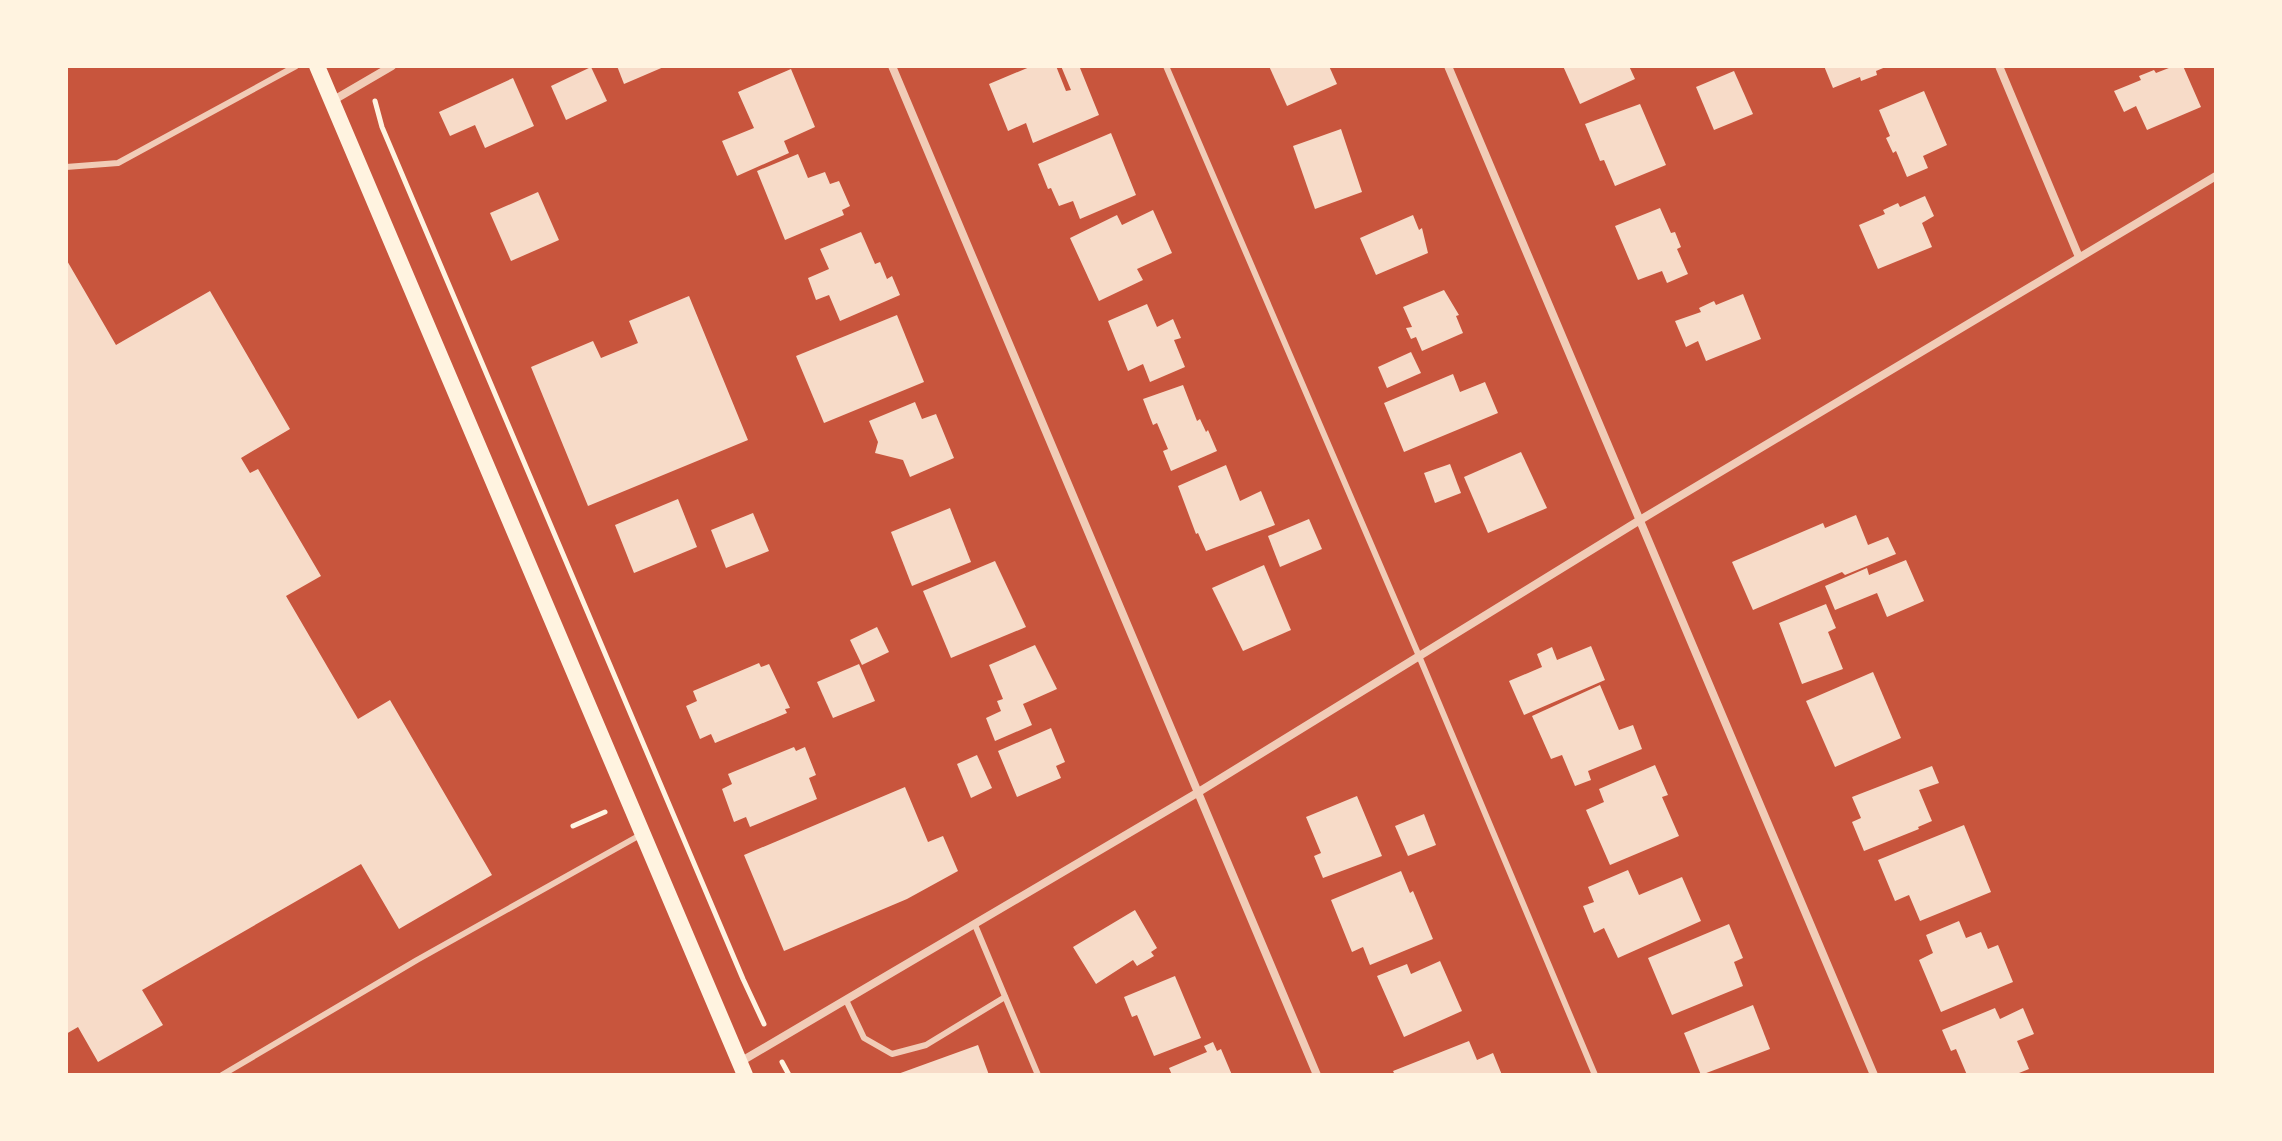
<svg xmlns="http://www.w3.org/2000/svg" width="2282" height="1141" viewBox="0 0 2282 1141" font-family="Raleway,sans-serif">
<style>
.building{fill:#f7dbc8}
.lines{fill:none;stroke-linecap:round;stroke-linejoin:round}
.path{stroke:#fff3e0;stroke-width:5}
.service{stroke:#f1ccb7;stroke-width:6}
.minor{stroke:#f1ccb7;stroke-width:8}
.secondary{stroke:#fff3e0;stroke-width:16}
</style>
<rect width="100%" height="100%" fill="#c8553d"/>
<g class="building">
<polygon points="617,66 666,66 624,84"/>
<polygon points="1032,66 1056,66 1066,91 1071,90 1061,66 1086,66 1080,68 1099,115 1033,143 1026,123 1008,131 989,84"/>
<polygon points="1269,66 1329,66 1337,84 1287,106"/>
<polygon points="1563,66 1629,66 1635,79 1580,104"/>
<polygon points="1824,66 1888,66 1876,71 1877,75 1861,81 1860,77 1833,88"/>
<polygon points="2174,66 2183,66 2201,107 2147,130 2136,106 2124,112 2114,91 2141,80 2139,76 2154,70 2156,73"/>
<polygon points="591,67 607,101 566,120 551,86"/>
<polygon points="791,69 815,127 784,141 789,153 737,176 722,141 754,128 738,92"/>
<polygon points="1734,71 1753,114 1714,130 1696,87"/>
<polygon points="513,78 534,126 485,148 475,125 450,136 439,112"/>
<polygon points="1924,91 1947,145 1923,156 1928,168 1907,177 1896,151 1893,153 1886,138 1890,136 1879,110"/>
<polygon points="1640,104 1666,165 1615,186 1604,160 1600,161 1585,124"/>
<polygon points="1341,129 1362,192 1315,209 1293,146"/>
<polygon points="1111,133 1136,195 1080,219 1073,201 1059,206 1051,188 1048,189 1038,164"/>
<polygon points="798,154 808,178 825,172 830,184 839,181 850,206 842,210 844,215 785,240 757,171"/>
<polygon points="538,192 559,240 511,261 490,213"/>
<polygon points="1925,196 1934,216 1922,223 1932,247 1878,269 1859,225 1885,214 1883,210 1898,203 1900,207"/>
<polygon points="1660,208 1671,233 1675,232 1681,247 1677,249 1688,274 1667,283 1662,271 1638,280 1615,226"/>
<polygon points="1153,210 1172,253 1137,269 1143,280 1099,301 1070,238 1117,215 1122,225"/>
<polygon points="1413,215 1419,230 1422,228 1428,253 1376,275 1360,238"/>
<polygon points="861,232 875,264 880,262 887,279 892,276 900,295 840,321 829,295 816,300 808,278 829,269 820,249"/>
<polygon points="66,259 116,345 210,291 290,429 241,458 250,473 258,469 321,576 286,596 358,719 390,700 492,875 399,929 361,864 142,990 163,1025 98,1062 78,1027 66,1034"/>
<polygon points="1444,290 1459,315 1456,316 1463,333 1422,351 1416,337 1411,339 1406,328 1412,327 1403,307"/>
<polygon points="1743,294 1761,339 1706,361 1698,341 1686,347 1675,321 1701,312 1699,308 1714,301 1716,305"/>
<polygon points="689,296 748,440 588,506 531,367 593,341 601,358 638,343 629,321"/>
<polygon points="1147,304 1157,327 1173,319 1181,338 1174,340 1185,367 1150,382 1143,364 1128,371 1108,321"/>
<polygon points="897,315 924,382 824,423 796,356"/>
<polygon points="1411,352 1421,373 1387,388 1378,367"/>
<polygon points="1453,374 1460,392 1485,382 1498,413 1404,452 1384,403"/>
<polygon points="1183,385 1197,421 1200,419 1206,432 1208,430 1217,451 1171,471 1163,451 1168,449 1157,423 1153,425 1143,399"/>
<polygon points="915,402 922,419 936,414 954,458 910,477 903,460 875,453 878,442 869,421"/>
<polygon points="1521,452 1547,508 1488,533 1464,477"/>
<polygon points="1450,464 1461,493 1435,503 1424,473"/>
<polygon points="1226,465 1240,501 1261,491 1275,525 1206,551 1198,533 1196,534 1178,486"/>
<polygon points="678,499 697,547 634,573 615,525"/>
<polygon points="950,508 971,562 912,586 891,532"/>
<polygon points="753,513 769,551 726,568 711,530"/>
<polygon points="1856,515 1868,545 1888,537 1896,554 1845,575 1842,572 1753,610 1732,562 1823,523 1825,528"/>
<polygon points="1309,519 1322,549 1280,567 1268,536"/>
<polygon points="1906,560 1924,601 1887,617 1877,593 1835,610 1825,586 1867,568 1869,575"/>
<polygon points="995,561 1026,627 951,658 923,591"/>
<polygon points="1264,565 1291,630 1243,651 1212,588"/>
<polygon points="1826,604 1836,628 1828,632 1843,669 1802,684 1779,623"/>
<polygon points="877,627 889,652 862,665 850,640"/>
<polygon points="1035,645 1057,689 1023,704 1032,725 995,741 986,718 1001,711 997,701 1003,699 989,665"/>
<polygon points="1591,646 1605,680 1524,715 1509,681 1542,667 1537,654 1552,647 1557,660"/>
<polygon points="759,663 761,667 769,664 790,708 785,709 787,713 715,743 711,734 700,739 686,706 697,701 693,691"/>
<polygon points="859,664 875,701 833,718 817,682"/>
<polygon points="1873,672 1901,738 1835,767 1806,701"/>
<polygon points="1600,685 1619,730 1633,725 1642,749 1588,771 1591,780 1575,786 1562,755 1551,759 1532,716"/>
<polygon points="1051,728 1065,762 1056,766 1061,778 1017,797 998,751"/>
<polygon points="794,747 796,751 805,747 816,775 809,778 817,799 750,827 746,817 734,822 722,789 732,784 728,774"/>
<polygon points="977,755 992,788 971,798 957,764"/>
<polygon points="1655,765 1668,795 1662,797 1679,836 1610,865 1586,810 1604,802 1599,789"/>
<polygon points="1932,766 1939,783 1919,790 1932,821 1918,827 1919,829 1864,851 1852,822 1861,818 1852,797"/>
<polygon points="905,787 928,842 943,836 958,871 907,899 784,951 744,855"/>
<polygon points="1357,796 1382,856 1323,878 1314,856 1321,853 1306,817"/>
<polygon points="1424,814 1436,845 1408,856 1395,826"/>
<polygon points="1964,825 1991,892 1920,921 1909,895 1895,901 1878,860"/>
<polygon points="1628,870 1639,895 1682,877 1701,921 1618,958 1604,928 1594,933 1583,906 1594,902 1588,887"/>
<polygon points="1401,871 1410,893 1413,891 1433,939 1370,965 1363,947 1352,952 1331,900"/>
<polygon points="1135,910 1157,948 1151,952 1154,956 1137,966 1133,960 1096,984 1073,947"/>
<polygon points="1959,921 1966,938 1981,932 1988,949 1998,945 2013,982 1941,1012 1919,960 1933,953 1926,935"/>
<polygon points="1729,924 1743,958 1734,962 1743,986 1672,1015 1648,958"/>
<polygon points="1440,961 1462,1011 1404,1037 1377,976 1407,964 1411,974"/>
<polygon points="1175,976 1201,1038 1154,1056 1137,1015 1132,1017 1124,997"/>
<polygon points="1753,1005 1770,1049 1701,1075 1684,1033"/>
<polygon points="1995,1008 2000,1019 2023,1008 2034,1034 2017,1041 2029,1069 2014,1075 1967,1075 1956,1049 1951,1051 1942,1030"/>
<polygon points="1469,1041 1477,1060 1493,1053 1502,1075 1395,1075 1393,1071"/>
<polygon points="1213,1042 1217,1051 1221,1049 1232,1075 1172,1075 1169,1068 1207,1052 1204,1046"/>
<polygon points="978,1045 989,1075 895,1075"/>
</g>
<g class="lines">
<g class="path">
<polyline points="375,101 382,127 743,979 764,1024"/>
<polyline points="573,826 605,812"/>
<polyline points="782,1062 789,1075"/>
</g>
<g class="service">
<polyline points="1166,66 1419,656 1595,1075"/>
<polyline points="66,167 118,163 296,66"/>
<polyline points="975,925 1038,1075"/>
<polyline points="846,1000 864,1038 892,1054 926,1045 1005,997"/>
<polyline points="222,1075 417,960 642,834"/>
</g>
<g class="minor">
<polyline points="892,66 1317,1075"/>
<polyline points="1448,66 1874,1075"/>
<polyline points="1999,66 2079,257"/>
<polyline points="332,101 392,66"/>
<polyline points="740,1062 1197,793 1640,520 2216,176"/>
</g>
<polyline class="secondary" points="317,66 745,1075"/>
</g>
<rect width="2282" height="1141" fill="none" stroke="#fff3e0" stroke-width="136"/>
</svg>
